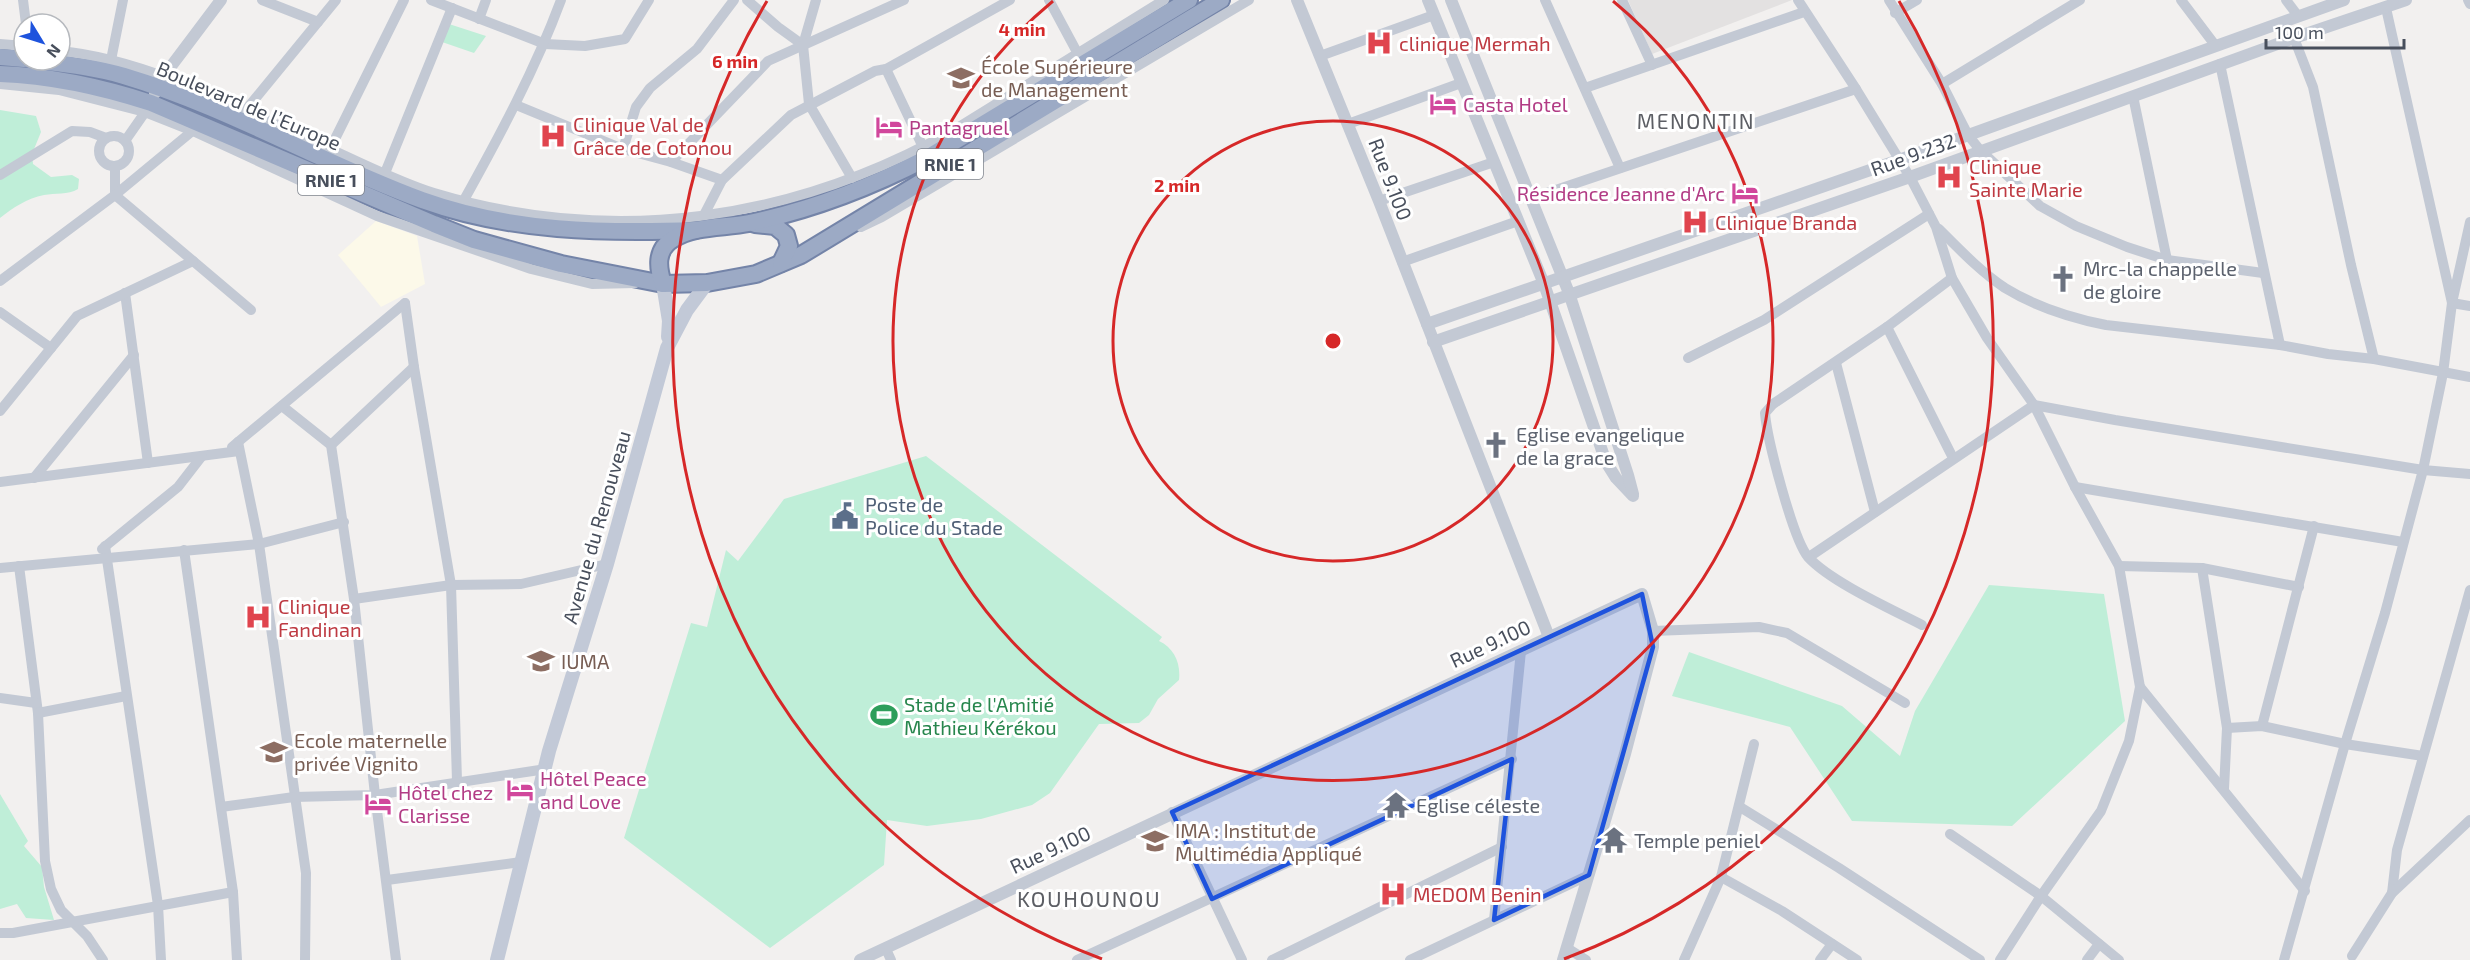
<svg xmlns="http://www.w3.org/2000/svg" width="2470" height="960" viewBox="0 0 2470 960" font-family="'Exo 2',sans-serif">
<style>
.commercial{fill:#fcf9e9}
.education{fill:#e3e1e1}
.green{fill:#bfeed8}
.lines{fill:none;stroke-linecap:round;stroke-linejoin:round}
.trunk-casing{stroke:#7484a8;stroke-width:20}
.minor{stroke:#c3c9d4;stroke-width:10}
.tertiary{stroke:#c3c9d4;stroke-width:12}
.secondary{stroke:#c2c9d7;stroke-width:14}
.trunk{stroke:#9caac5;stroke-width:16}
.marked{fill:#1e53dd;fill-opacity:0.2;stroke:#1e53dd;stroke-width:4.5;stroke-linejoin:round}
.ring{fill:none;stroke:#d62828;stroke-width:3}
.labels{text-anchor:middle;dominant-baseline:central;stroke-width:6;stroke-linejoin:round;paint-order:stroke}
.shield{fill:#fff;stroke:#7f848d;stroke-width:1.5}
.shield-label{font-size:18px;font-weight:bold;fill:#484f5c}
.health-label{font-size:20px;fill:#be3a42;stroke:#fff;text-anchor:start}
.education-label{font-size:20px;fill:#785e54;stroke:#fff;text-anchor:start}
.hotel-label{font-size:20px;fill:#b23c85;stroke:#fff;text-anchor:start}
.street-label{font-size:20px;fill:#484f5c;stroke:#fff}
.worship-label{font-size:20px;fill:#5b616d;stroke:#fff;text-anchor:start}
.service-label{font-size:20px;fill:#4e5e75;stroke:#fff;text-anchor:start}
.leisure-label{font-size:20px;fill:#27864d;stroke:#fff;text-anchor:start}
.neighbourhood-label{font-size:21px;letter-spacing:1.5px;fill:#5c5e64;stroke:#fff}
.quarter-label{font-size:22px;letter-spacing:1.5px;fill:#5c5e64;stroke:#fff}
.centre{fill:#d62828;stroke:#fff;stroke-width:3}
.ring-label{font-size:18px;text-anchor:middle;font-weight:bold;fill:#d62828;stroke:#fff;stroke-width:6;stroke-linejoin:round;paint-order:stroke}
</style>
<rect width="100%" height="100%" fill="#f2f0ef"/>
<polygon class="commercial" points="376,221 417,236 425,284 381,307 338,255"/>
<polygon class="education" points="1628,0 1792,0 1652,54"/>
<g class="green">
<polygon points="449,24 486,36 474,53 442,42"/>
<path d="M0,110L36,116L41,132L32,154L33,164L51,177L72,175L79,179L78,189C68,195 55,193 44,195C27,198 13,208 0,218Z"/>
<path d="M926,456L1162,637L1159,641C1174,648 1181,663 1179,680L1158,699L1149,715L1139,723L1099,724L1050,793L1032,805L981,819L927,826L887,820L884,865L770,948L624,838L691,623L707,627L726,550L738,561L784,499Z"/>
<polygon points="1989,585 2104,594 2125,721 2012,826 1852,821 1790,727 1672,696 1689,652 1842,706 1900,756 1915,711"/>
<polygon points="0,794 28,841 24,846 42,867 44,887 54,920 26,918 17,904 0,909"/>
</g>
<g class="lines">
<defs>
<g id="trunk">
<polyline points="0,57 24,59"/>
<path d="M30,60C62,64 94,67 124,76C228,107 321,163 422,200C511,232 603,233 696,230"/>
<path d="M0,74C52,76 102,87 151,103L434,224L474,240L561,264L663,284L707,283L756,274L801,255L1221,0"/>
<polyline points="755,224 775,226 786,235 789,246 781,263"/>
<path d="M663,284C658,268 655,250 673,239C695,225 724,228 749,223C811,210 871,187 927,158L1189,0"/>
</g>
</defs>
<use href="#trunk" class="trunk-casing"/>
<g class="minor">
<polyline points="23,0 26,24"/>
<polyline points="262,0 318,22"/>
<polyline points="431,0 545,44 585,46 625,39 649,0"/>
<polyline points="747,0 778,27 803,45"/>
<polyline points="816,0 803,45 809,104 852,178"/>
<polyline points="1049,0 1078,54"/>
<polyline points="1545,0 1620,168"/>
<polyline points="1622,0 1652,65"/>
<polyline points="1798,0 1856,89 1910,177 1936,227 1952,278 1987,338 2034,405 2075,487 2119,566 2140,687 2129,741 2101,811 2041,896 2000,960"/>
<polyline points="1889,0 1942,84 1968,135 1980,150 2040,206 2076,226 2127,247 2167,260 2263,273"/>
<polyline points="2181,0 2215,45"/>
<polyline points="2286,0 2298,16"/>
<polyline points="2468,0 2470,4"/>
<polyline points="2386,8 2452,303 2470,306"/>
<polyline points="1895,13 1917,0"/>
<polyline points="479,19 486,0"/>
<polyline points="2294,38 2313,87 2351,265 2374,359"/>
<polyline points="0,44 24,46"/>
<path d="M60,51C148,59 249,113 330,149C364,164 399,182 434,193C614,247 792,221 954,130L1164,0"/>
<polyline points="1320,56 1434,15"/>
<polyline points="111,60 123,0"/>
<polyline points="2220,64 2280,345"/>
<polyline points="886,69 923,147"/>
<polyline points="0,84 59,90 145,112 193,131 377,216 531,269 592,284 635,283"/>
<polyline points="1942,84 2080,0"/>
<polyline points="1585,88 1804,12"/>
<polyline points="2133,96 2167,260"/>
<polyline points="516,105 623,149 671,162 722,180"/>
<polyline points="245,111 336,0"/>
<polyline points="1348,124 1461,83"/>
<circle cx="114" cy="151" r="15"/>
<polyline points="125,141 148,108"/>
<polyline points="330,149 404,0"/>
<polyline points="623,149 636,107 650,88 697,49 734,0"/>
<polyline points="671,162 768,61 904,0"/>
<polyline points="385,173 452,8"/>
<polyline points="0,175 72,131 90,132 106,138"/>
<polyline points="115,195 251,310"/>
<polyline points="115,195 115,166"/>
<polyline points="1532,198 1856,89"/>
<path d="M464,200C500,135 535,70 561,0"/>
<polyline points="1379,201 1494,162"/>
<polyline points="704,215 722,180 791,115 875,71 886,69 1010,0"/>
<polyline points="861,227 882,217 1249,0"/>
<path d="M1939,229C1960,250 1981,272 2005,288C2036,307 2071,318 2106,325L2280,345L2328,354L2374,359L2470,377"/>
<polyline points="1402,262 1518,221"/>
<polyline points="0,281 115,195 196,128"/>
<polyline points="125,293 148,463"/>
<polyline points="405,303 414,367 451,585 457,781"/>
<polyline points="0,312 51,348"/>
<polyline points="1887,327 1953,458"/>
<polyline points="1688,358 1764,320 1929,214"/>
<polyline points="1836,363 1875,512"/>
<polyline points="282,406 331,445 354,599 375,795 396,960"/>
<polyline points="0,411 77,316 193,261"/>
<polyline points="238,442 259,544 306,873 305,960"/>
<polyline points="331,445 414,367"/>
<polyline points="232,447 405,303"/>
<polyline points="34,478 134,355"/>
<polyline points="0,482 239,451"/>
<polyline points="2075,487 2403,542"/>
<polyline points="105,546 158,905 161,960"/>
<polyline points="102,549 178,487 202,456"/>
<polyline points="184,550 233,892 237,960"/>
<polyline points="1809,557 2034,405 2115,420 2423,470 2470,474"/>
<polyline points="19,566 38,713 45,861 51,889 61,910 87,936 103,960"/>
<polyline points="2119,566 2202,568 2299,587"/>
<polyline points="0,568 259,544 344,522"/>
<polyline points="2202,568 2227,728 2224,789"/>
<polyline points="354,599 451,585 521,584 607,564"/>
<path d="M1922,625C1891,609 1831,582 1808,557C1793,539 1767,439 1765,413L1773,404L1887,327L1952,278"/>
<polyline points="1653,631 1759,627 1787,633 1905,703"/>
<polyline points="2140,687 2305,891"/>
<polyline points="0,698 36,703"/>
<polyline points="38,713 126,696"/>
<polyline points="2262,726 2314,526"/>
<polyline points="2227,728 2262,726 2345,744 2423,756"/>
<polyline points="221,807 294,797 375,795 546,769"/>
<polyline points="1740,807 1839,868 1980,960"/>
<polyline points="1172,812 1242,960"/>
<polyline points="1950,834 2041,896 2119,960"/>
<polyline points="1721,877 1782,911 1857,960"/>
<polyline points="387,880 521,862"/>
<polyline points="2392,893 2397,850 2470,590"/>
<polyline points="1494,920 1521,651"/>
<polyline points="0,933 13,933 233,892"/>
<polyline points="1567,948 1586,960"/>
<polyline points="886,949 891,960"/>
<polyline points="2352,956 2392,893 2470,820"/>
<polyline points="1077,960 1512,759"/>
<polyline points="1272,960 1502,847"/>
<polyline points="1410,960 1589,875"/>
<polyline points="1684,960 1721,877 1754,744"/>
<polyline points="1820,960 1832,944"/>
<polyline points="2087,960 2099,944"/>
<polyline points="2284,960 2345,744 2385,613 2423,470 2443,373 2452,303 2470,222"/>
</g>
<g class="tertiary">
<polyline points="1297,0 1379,201 1549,637"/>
<polyline points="1428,0 1544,284 1606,462 1616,478 1633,496"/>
<polyline points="1451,0 1569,293 1628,475 1633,494"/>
<polyline points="155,93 163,77 221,0"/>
<polyline points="1427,324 1899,160 2344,0"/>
<polyline points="1433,342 1910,177 2294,38 2406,0"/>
<polyline points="860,960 1642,594 1653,631 1653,647 1625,754 1563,960"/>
</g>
<g class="secondary">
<polyline points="663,284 669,321 668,337"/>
<polyline points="497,960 549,751 607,564 667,348 687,310 707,283"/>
</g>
<use href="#trunk" class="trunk"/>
</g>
<path class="marked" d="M1642,594L1653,647L1589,875L1494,920L1512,759L1212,899L1172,812Z"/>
<g class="ring">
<circle cx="1333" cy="341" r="220"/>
<path d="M1613 1A440 440 0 1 1 1053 1"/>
<path d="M1102 959A660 660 0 0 1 767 1M1899 1A660 660 0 0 1 1564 959"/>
</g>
<defs>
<symbol id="hospital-bare" viewBox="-9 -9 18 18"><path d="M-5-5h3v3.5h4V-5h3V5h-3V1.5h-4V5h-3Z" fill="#e0444e" stroke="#fff" stroke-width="2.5" paint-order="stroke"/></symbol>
<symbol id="university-bare" viewBox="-9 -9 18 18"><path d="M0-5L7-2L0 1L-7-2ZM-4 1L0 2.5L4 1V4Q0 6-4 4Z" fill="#8d6e63" stroke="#fff" stroke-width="2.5" paint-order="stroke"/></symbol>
<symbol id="hotel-bare" viewBox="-9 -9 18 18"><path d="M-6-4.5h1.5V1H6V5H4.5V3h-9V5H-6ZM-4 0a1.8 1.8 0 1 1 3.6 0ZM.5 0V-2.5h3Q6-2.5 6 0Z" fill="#d1479c" stroke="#fff" stroke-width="2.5" paint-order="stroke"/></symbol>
<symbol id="church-bare" viewBox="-9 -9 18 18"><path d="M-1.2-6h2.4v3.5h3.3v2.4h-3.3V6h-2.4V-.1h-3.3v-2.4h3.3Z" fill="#6b7280" stroke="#fff" stroke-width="2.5" paint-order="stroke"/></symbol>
<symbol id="civic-bare" viewBox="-9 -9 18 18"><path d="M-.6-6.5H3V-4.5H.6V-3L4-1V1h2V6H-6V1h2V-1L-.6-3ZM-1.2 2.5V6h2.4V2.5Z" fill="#5c6f8a" stroke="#fff" stroke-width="2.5" paint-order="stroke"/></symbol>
<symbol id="stadium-bare" viewBox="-9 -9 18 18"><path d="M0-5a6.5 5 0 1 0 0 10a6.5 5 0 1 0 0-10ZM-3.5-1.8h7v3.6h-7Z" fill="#2e9e5b" stroke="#fff" stroke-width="2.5" paint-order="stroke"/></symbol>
<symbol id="school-bare" viewBox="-9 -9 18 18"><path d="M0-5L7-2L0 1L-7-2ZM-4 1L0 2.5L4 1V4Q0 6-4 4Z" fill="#8d6e63" stroke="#fff" stroke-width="2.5" paint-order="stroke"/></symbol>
<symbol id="temple-bare" viewBox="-9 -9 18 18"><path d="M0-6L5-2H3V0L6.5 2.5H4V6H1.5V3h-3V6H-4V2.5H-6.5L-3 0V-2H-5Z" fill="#6b7280" stroke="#fff" stroke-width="2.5" paint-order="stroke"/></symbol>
</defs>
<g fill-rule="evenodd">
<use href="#hospital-bare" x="1360" y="24" width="38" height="38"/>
<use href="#university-bare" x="942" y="59" width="38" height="38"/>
<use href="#hotel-bare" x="1424" y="85" width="38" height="38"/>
<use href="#hotel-bare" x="870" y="108" width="38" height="38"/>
<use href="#hospital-bare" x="534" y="117" width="38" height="38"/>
<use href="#hospital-bare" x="1930" y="158" width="38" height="38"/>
<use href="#hotel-bare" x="1726" y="174" width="38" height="38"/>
<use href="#hospital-bare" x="1676" y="203" width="38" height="38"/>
<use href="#church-bare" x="2044" y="260" width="38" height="38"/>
<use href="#church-bare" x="1477" y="426" width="38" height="38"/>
<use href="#civic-bare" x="826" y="497" width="38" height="38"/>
<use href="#hospital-bare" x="239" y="598" width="38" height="38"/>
<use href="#university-bare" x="522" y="642" width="38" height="38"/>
<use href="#stadium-bare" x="865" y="696" width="38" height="38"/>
<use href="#school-bare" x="255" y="733" width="38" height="38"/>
<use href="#hotel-bare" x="501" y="771" width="38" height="38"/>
<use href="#hotel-bare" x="359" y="785" width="38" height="38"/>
<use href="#temple-bare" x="1377" y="786" width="38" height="38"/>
<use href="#temple-bare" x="1595" y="821" width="38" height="38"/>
<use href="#school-bare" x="1136" y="822" width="38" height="38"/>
<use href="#hospital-bare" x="1374" y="875" width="38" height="38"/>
</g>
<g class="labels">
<g class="shield">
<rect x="917" y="149" width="66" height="30" rx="4.5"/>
<rect x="298" y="165" width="66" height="30" rx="4.5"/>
</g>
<g class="shield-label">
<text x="950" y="164">RNIE 1</text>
<text x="331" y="180">RNIE 1</text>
</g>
<g class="health-label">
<text x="1399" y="43">clinique Mermah</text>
<text x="573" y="124">Clinique Val de<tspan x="573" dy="23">Grâce de Cotonou</tspan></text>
<text x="1969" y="166">Clinique<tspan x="1969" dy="23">Sainte Marie</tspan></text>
<text x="1715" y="222">Clinique Branda</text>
<text x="278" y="606">Clinique<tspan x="278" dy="23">Fandinan</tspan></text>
<text x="1413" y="894">MEDOM Benin</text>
</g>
<g class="education-label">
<text x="981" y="66">École Supérieure<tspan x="981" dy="23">de Management</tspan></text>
<text x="561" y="661">IUMA</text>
<text x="294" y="740">Ecole maternelle<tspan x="294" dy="23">privée Vignito</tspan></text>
<text x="1175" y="830">IMA : Institut de<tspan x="1175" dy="23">Multimédia Appliqué</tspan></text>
</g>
<g class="hotel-label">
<text x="1463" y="104">Casta Hotel</text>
<text x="909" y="127">Pantagruel</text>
<text x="1725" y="193" text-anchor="end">Résidence Jeanne d'Arc</text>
<text x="540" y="778">Hôtel Peace<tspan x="540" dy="23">and Love</tspan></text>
<text x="398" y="792">Hôtel chez<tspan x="398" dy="23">Clarisse</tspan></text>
</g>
<g class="street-label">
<text transform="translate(249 105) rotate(23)">Boulevard de l’Europe</text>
<text transform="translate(1913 154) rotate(-20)">Rue 9.232</text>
<text transform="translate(1391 179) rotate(69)">Rue 9.100</text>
<text transform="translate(596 527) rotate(-74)">Avenue du Renouveau</text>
<text transform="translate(1490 643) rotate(-25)">Rue 9.100</text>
<text transform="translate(1050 849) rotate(-25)">Rue 9.100</text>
</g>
<g class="worship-label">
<text x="2083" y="268">Mrc-la chappelle<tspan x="2083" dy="23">de gloire</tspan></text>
<text x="1516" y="434">Eglise evangelique<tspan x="1516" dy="23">de la grace</tspan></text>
<text x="1416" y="805">Eglise céleste</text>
<text x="1634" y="840">Temple peniel</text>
</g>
<g class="service-label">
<text x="865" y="504">Poste de<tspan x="865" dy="23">Police du Stade</tspan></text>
</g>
<g class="leisure-label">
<text x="904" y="704">Stade de l'Amitié<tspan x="904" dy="23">Mathieu Kérékou</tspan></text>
</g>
<g class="neighbourhood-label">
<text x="1696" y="120">MENONTIN</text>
</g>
<g class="quarter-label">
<text x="1089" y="898">KOUHOUNOU</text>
</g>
</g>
<circle cx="1333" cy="341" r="9" class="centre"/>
<g class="ring-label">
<text x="1022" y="36">4 min</text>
<text x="735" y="68">6 min</text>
<text x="1177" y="192">2 min</text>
</g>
<g transform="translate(42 42) rotate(128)"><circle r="28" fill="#ffffff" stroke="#b6b9be" stroke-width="1.5"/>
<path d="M0-4.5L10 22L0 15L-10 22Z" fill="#1e53dd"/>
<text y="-9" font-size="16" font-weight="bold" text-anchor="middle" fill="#484f5c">N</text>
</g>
<path d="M2266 39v9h138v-9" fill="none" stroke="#484f5c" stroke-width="3"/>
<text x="2275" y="39" font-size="18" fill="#484f5c" stroke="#ffffff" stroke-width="4.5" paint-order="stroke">100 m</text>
</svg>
